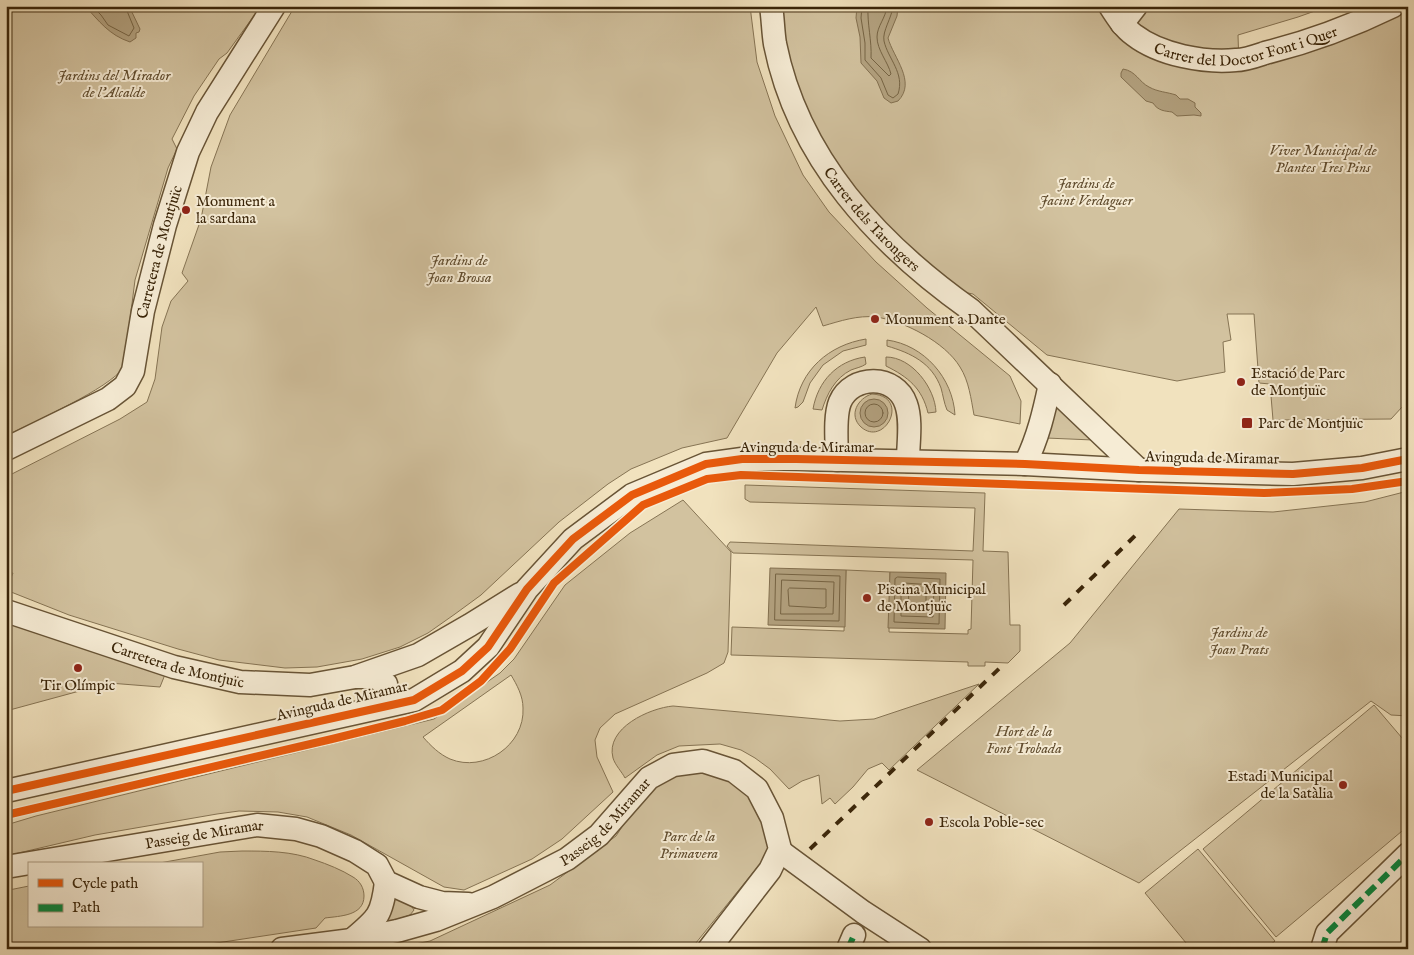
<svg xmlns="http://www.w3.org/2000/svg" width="1414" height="955" viewBox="0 0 1414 955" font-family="'IM FELL English',serif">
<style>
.green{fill:#d2c29f;stroke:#867454;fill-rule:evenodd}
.water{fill:#b3a280;stroke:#837050}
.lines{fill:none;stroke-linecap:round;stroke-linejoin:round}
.shore{stroke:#766444;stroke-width:1}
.minor-casing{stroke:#685436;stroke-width:25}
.minor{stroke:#f6ecd5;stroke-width:22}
.rail{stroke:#3a2509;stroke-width:4;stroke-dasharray:9 9;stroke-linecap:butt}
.quiet{stroke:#00873e;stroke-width:6;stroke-dasharray:12 6;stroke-linecap:butt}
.cycleway-casing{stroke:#f6ecd5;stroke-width:11}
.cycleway{stroke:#e8590c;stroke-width:8}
.poi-dot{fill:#8f2418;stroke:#f6ecd5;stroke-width:2}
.labels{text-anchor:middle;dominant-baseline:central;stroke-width:4;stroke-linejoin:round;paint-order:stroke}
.street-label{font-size:15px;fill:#3a2509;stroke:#f6ecd5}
.park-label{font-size:15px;font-style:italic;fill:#604c2e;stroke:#f6ecd5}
.poi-label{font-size:15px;fill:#3a2509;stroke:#f6ecd5;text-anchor:start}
</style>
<rect width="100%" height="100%" fill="#f1e2be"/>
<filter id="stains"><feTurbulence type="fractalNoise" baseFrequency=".004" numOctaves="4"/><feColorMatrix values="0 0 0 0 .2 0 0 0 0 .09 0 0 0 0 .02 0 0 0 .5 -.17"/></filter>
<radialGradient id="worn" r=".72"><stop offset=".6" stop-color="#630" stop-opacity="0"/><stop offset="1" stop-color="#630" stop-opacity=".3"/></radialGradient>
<g class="green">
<path d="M6,6H261L227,53L219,59L194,96L172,139L177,149L168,168L135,280L124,367C109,389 33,422 6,436Z"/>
<path d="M295,6H750L757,62L775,116L803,175L829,212L876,262L927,308L1010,376L1021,401L1020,424L974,415C971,399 969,381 960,367C945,342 904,321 876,317C858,315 840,321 823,326L816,307L777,353L727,438L682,448L631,469L608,484L559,522L481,595L455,614L428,633L400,647L362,659L317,667L285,668L219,660L178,649L69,615L6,590L13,573H6V477L120,419L147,402L155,379L162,327L171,301L188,281L182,273L201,219L211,167L230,115Z"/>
<polygon points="780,6 1329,6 1298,17 1238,35 1239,67 1349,36 1408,11 1408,404 1403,406 1391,419 1273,420 1270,384 1259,383 1254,314 1227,314 1231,340 1223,342 1225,372 1177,381 1047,355 973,294 963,292 887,230 832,161 799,93 785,42"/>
<path d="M866,339V345L843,351L823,365L810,383L803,402L798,407L795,408C800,370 829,345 866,339Z"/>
<path d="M887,340C924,345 953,378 955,415L947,410C944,403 943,395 941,388C932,363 911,353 887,346Z"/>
<path d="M865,357L866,364C862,367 856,368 851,370C835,378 827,394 822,410L813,409C818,381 837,361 865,357Z"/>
<path d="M886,357C912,357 935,388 936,412L928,413C922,388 908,377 886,366Z"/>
<path d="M872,394C911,396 885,448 861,427C848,415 858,398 872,394Z"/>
<polygon points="1053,403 1093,440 1046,438"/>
<polygon points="745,485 985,493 983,551 1008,552 1010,625 1020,625 1020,651 1008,663 985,662 985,666 968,666 968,662 731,655 732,627 844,631 846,570 890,572 889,632 968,634 968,630 971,629 973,560 733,553 727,546 730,542 973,551 975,508 750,502 745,499"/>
<polygon points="1408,491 1408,716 1391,715 1371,701 1139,883 917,770 1070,643 1179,509 1273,512 1365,502"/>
<path d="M683,500L731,552L728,652L724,663L707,673L615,714L600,728L595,740L597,757L613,792L562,839L532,859L464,890L444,887L351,835L307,817L278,812L239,811L217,814L95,835L6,856V825L36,816L434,719L500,673L514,659L565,585L630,533ZM511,675C517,685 523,696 523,708C525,745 484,773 450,759C439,754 431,746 423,737Z"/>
<polygon points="6,619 166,672 160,687 109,683 6,711"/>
<path d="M979,684L889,770L882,763L868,769L853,787L835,804L830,798L822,804L819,775L802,781L789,789L770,769L755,758L741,750L720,744L679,746L657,755L625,778C622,772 615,765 613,758C605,728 650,708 673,706L840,721L874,719Z"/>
<polygon points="1374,705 1408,745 1408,826 1276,937 1203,849"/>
<path d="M686,771C693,771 702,769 710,771C749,777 768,818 768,854L691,949H391L430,941L550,885L616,836L641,798L663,782Z"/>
<polygon points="1198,849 1275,941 1265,949 1191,949 1145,893"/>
<path d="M242,851C266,851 292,851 315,860C327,864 342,870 353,877C360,881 364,888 364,896C364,916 340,916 325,918L316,928L210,944L187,949H6V896L10,895L9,890L29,886V926H201V864H154L220,852Z"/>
<polygon points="392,895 410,904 414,910 410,915 389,922 385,920"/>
</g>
<g class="water">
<path d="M85,6H129L140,29L139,32L136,33V38L130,42C109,35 99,21 85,6Z"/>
<path d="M857,6H898L897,16L888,38C893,57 917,82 898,101L891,103L884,98L877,81L861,63L860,37L856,18Z"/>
<path d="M1123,69C1136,71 1139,82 1149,87C1158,92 1167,92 1176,95L1180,99H1188L1195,103V107L1201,113V116L1194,115L1177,116L1172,112C1165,111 1158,111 1153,103L1146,101L1121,77V73Z"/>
<circle cx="874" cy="413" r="14"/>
<polygon points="770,568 846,570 845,627 768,625"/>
<polygon points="890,572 946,573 945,629 888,628"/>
</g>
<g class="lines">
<g class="shore">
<polyline points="92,6 101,15 108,25 129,36 134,28 125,6"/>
<path d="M862,6L861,18L865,43V60L881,78L888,95L893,98L898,94C905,73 888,59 884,41C882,31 892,18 893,6"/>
<path d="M868,6C867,24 872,41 871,58L889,76L891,74C888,62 877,50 877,37C877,26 886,18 887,6"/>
<circle cx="874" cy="413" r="9"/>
<polygon points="776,574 840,576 839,621 775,620"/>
<polygon points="898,577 940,579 939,624 894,622 895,579"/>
<polygon points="782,580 834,582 833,614 781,614"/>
<polygon points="904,583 934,585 933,617 901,616 901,586"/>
<polygon points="790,588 826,589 826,607 824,608 789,606 788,590"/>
<rect x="909" y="592" width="17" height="17"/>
</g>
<defs>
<g id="minor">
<path id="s1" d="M771,6C773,19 773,32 775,44C798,159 878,244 971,310L1139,470"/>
<path id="s2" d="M1110,6C1117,17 1124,28 1134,35C1160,55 1204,63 1236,60C1245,60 1256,56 1265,53C1309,42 1352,26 1393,6"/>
<polyline points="1122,24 1136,6"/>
<path id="s3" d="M6,449L108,399L125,386L133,371L143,311L165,225L188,152L207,112L274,6"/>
<path d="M837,460C837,443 834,417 840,402C852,374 896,374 906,404C912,421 908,443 908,461"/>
<path d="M1025,464C1038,438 1044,412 1050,384"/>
<path id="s4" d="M6,611L174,667L240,682L310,685L355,677L418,655L470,625L520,594"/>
<polyline points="356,677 375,677 386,684 385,696 374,708"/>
<polyline points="6,791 414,700 462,671 488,647 527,589 573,539 632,495 706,464 742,459 796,459 1025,464 1139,470 1293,474 1362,468 1408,459"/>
<polyline points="780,851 863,912 920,949"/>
<path id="s5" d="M6,867L257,825L296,829L321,836L355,851L377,865L386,882L419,897L442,903L468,904"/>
<path d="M353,939C378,918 382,915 386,882"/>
<path id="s6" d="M282,949L352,940L397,931L436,920L493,897L567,859L599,835L649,778L673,765L703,761L734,771L757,789L772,818L780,849L770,870L709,949"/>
<polyline points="848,949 854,935"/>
<polyline points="1322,949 1327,933 1408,854"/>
</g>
</defs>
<use href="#minor" class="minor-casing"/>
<use href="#minor" class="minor"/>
<g class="rail">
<polyline points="1064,605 1141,530"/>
<polyline points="810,849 1004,664"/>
</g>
<g class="quiet">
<polyline points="848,949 854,935"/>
<polyline points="1322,949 1327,933 1408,854"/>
</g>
<defs>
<g id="cycleway">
<polyline points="6,791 414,700 462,671 488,647 527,589 573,539 632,495 706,464 742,459 796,459 1025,464 1139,470 1293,474 1362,468 1408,459"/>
<polyline points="6,815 332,739 405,721 442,710 481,681 510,649 554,583 643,505 707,479 741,475 1264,493 1352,489 1408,481"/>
</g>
</defs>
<use href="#cycleway" class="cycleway-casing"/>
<use href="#cycleway" class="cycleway"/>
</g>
<g class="poi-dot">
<circle cx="186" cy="210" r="5"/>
<circle cx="875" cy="319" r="5"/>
<circle cx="1241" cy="382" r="5"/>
<rect x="1241" y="417" width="12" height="12" rx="2.5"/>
<circle cx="867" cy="598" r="5"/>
<circle cx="78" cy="668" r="5"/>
<circle cx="1343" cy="785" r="5"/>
<circle cx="929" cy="822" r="5"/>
</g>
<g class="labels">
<g class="street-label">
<text stroke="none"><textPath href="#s2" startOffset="156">Carrer del Doctor Font i Quer</textPath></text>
<text stroke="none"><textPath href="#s1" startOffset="242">Carrer dels Tarongers</textPath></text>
<text stroke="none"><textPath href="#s3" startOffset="274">Carretera de Montjuïc</textPath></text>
<text x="807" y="447">Avinguda de Miramar</text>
<text transform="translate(1212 458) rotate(1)">Avinguda de Miramar</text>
<text stroke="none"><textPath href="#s4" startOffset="180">Carretera de Montjuïc</textPath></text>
<text transform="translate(342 701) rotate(-13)">Avinguda de Miramar</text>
<text stroke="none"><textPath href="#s6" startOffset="355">Passeig de Miramar</textPath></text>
<text stroke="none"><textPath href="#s5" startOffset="201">Passeig de Miramar</textPath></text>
</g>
<g class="park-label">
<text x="114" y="75">Jardins del Mirador<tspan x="114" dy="17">de l'Alcalde</tspan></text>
<text x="1323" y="150">Viver Municipal de<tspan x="1323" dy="17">Plantes Tres Pins</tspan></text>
<text x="1086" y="183">Jardins de<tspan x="1086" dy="17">Jacint Verdaguer</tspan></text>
<text x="459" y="260">Jardins de<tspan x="459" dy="17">Joan Brossa</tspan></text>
<text x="1239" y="632">Jardins de<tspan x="1239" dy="17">Joan Prats</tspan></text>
<text x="1024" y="731">Hort de la<tspan x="1024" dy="17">Font Trobada</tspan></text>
<text x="689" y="836">Parc de la<tspan x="689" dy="17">Primavera</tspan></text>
</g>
<g class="poi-label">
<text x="196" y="201">Monument a<tspan x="196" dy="17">la sardana</tspan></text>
<text x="885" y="319">Monument a Dante</text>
<text x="1251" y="373">Estació de Parc<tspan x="1251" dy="17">de Montjuïc</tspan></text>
<text x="1258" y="423">Parc de Montjuïc</text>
<text x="877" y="589">Piscina Municipal<tspan x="877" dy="17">de Montjuïc</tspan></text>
<text x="78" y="685" text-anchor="middle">Tir Olímpic</text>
<text x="1333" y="776" text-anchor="end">Estadi Municipal<tspan x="1333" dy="17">de la Satàlia</tspan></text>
<text x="939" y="822">Escola Poble-sec</text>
</g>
</g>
<rect width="1414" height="955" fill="none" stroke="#f1e2be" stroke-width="25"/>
<rect x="8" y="8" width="1399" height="940" fill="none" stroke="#3a2509" stroke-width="2.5"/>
<rect x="12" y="12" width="1389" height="930" fill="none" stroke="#3a2509"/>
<rect x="28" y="862" width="175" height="65" fill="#f6ecd5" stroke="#ab9c83"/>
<rect x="38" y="879" width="25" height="8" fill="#e8590c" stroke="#ab9c83"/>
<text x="72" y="888" font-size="15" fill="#3a2509">Cycle path</text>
<rect x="38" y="904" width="25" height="8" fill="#00873e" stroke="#ab9c83"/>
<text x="72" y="912" font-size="15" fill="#3a2509">Path</text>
<rect width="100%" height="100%" filter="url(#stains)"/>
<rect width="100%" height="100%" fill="url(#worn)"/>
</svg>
